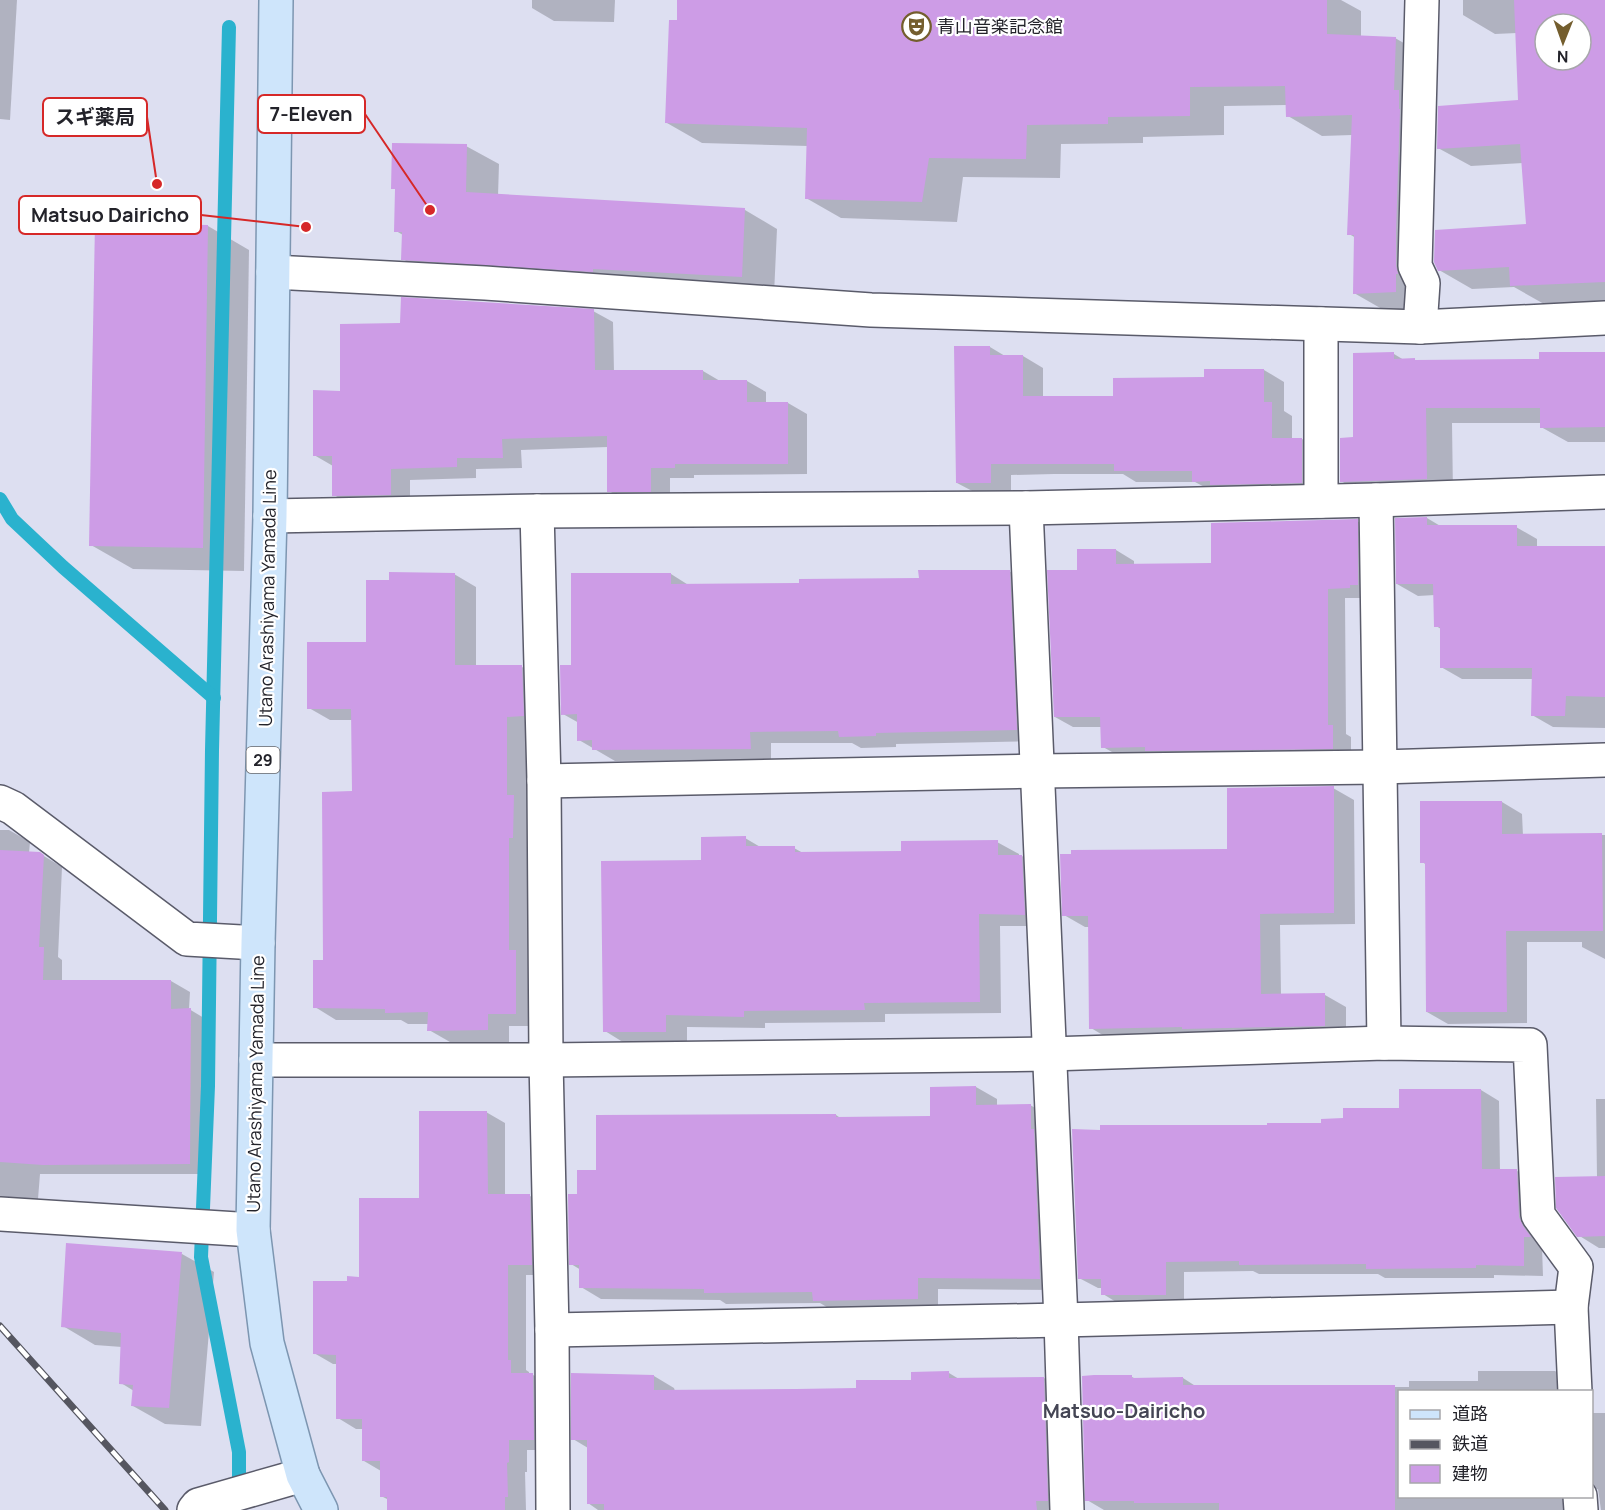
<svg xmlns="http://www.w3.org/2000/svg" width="1605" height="1510" viewBox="0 0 1605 1510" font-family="Manrope,'Noto Sans JP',sans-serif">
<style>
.shadow{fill:#0003;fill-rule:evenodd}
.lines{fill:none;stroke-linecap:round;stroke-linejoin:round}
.stream{stroke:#2ab2ce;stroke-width:14}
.building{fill:#cd9ce6;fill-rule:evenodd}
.minor-casing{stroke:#5a5b6a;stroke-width:36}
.major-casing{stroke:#7d96b1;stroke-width:36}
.minor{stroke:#fff;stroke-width:33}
.major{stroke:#cee5fb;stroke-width:33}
.rail-casing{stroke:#555660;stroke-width:7}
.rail{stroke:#fff;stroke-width:4.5;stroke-dasharray:14;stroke-linecap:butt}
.labels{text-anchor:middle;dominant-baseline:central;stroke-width:4.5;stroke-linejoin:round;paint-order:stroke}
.shield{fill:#fff;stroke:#65656a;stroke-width:1.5}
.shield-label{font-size:16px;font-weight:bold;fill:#23232a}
.poi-label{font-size:18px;fill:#23232a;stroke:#fff;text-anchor:start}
.street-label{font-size:18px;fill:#23232a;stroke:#fff}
.neighbourhood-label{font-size:20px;font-weight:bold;fill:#444554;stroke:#fff}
.leader{fill:none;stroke:#d62828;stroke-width:2}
.callout-dot{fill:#d62828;stroke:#fff;stroke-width:2}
.callout{fill:#fff;stroke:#d62828;stroke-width:2}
.callout-label{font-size:20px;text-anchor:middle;font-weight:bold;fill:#23232a}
</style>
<rect width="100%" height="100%" fill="#dddff1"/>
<g class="shadow">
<polygon points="0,0 17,0 10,120 0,119"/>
<polygon points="532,0 615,0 614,22 554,21 532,8"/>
<polygon points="679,0 1341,0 1361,11 1361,37 1395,38 1430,58 1430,311 1389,313 1354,293 1356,238 1349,234 1352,135 1322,136 1288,116 1287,105 1224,106 1224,135 1143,137 1143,143 1061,144 1060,178 963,177 957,222 841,218 806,198 808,146 702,143 667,123 678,22"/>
<path d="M1463,0H1605V301L1544,304L1514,287L1472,289L1439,270L1528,226L1523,163L1471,166L1438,148L1520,101L1517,33L1495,34L1463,15ZM1545,24H1581V60H1545Z"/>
<polygon points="466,146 499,164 498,196 745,210 777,229 774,295 435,278 403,259 403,235 396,231"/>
<polygon points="208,226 249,250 244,571 133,569 91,545"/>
<polygon points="593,311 613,322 614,372 703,371 720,381 747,381 766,392 766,403 788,403 807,414 807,474 694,475 694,478 670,478 670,502 628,502 609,491 608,447 521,450 522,468 476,469 476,478 410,480 410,505 353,506 334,495 333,466 314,455 342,392 402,325"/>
<polygon points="990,347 1005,356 1023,356 1043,368 1043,397 1115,398 1206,378 1264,370 1284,382 1284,411 1292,416 1292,439 1302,439 1322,451 1322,494 1214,492 1195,482 1136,482 1123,474 1054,474 1011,475 1011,494 978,494 957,483"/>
<polygon points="1394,354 1404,360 1416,361 1541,361 1605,354 1605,442 1568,442 1541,427 1541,423 1452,423 1453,494 1368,497 1341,481 1354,439"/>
<polygon points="1427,518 1442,527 1516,527 1537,539 1537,548 1605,547 1605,728 1553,727 1532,715 1533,679 1462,679 1441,667 1441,629 1436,626 1435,595 1418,596 1397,584"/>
<polygon points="1357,521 1375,531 1368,598 1345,598 1346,734 1351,737 1351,758 1121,757 1103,747 1102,727 1073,727 1055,717 1078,571 1116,550 1134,561 1134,565 1213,565"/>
<polygon points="1009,571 1030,583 1037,741 896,744 896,747 861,748 852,743 771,743 771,760 615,761 579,740 579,723 563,714 572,666 671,574 690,586 800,585 920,580"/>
<polygon points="454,574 476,587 476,667 522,667 543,679 537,1026 509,1026 509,1042 450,1042 429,1030 429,1024 408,1024 401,1020 336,1020 315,1007 325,961 353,793 353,720 330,720 309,708 367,644 391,582"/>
<polygon points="1333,788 1354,800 1355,924 1280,925 1281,995 1325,995 1346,1007 1346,1037 1111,1040 1091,1028 1090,927 1085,927 1064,915 1229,850"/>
<polygon points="1502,802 1522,814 1523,836 1605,835 1605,959 1582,947 1582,942 1527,942 1527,1023 1448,1024 1427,1012 1427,865 1422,862"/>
<polygon points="0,830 9,830 30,842 29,853 39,853 62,867 58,957 62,960 62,981 171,981 190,992 189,1009 209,1021 208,1174 40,1174 38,1199 0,1198"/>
<polygon points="745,838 762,848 794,848 803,853 903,852 997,842 1019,854 1019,856 1022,856 1043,869 1046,926 1000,926 1001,1013 885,1014 885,1022 765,1023 765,1028 687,1027 687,1043 626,1044 605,1031 703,862"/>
<polygon points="976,1087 997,1099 997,1106 1030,1105 1051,1117 1061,1290 938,1289 938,1310 835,1312 820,1303 726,1304 720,1300 601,1299 581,1287 581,1270 571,1264 579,1196 598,1172 597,1117 836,1115 842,1119 931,1117 932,1088"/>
<polygon points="1481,1090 1499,1101 1500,1171 1517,1171 1535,1181 1542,1247 1543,1276 1494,1275 1494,1278 1385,1278 1378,1274 1259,1274 1253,1271 1184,1272 1184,1305 1121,1305 1103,1294 1102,1288 1098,1288 1079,1278 1268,1127 1323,1124 1400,1110"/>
<polygon points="1596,1099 1605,1099 1605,1248 1599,1248 1578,1235 1597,1178"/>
<polygon points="486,1112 505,1123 505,1196 530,1196 548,1206 550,1275 526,1275 526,1370 529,1372 529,1375 533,1375 552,1385 552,1450 527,1450 527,1472 525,1472 526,1510 389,1510 389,1500 381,1496 381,1471 364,1461 364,1429 356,1429 338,1418 337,1364 333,1364 314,1353 348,1282 361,1278"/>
<polygon points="182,1254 214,1272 201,1426 165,1424 133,1406 134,1391 121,1383 122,1347 95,1345 63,1326"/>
<polygon points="1478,1371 1555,1371 1576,1383 1576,1392 1400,1392 1400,1496 1586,1496 1582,1510 1104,1510 1087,1500 1132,1377 1136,1379 1183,1378 1197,1387 1409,1387 1409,1381 1478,1381"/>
<polygon points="949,1373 959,1379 1044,1378 1064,1390 1068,1510 598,1510 588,1503 588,1448 573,1439 654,1376 674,1388 675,1391 858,1389 912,1382"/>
<polygon points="1592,1413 1605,1413 1605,1510 1601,1510 1598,1489 1592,1491"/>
</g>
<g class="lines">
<g class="stream">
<polyline points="229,27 212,750 208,1086 201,1257 239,1452 239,1493"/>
<polyline points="0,499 12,519 63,567 214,698"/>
</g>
</g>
<g class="building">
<polygon points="677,0 1327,0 1327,34 1396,37 1394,90 1399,90 1399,109 1400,109 1396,232 1396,266 1398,274 1396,274 1396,292 1353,294 1354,235 1347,235 1352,115 1286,117 1285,86 1190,87 1190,116 1108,117 1108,124 1027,125 1026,159 929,158 922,202 805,199 807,128 665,123 669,20 677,20"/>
<path d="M1514,0H1605V282L1510,286L1509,267L1438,271L1434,262L1435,230L1526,224L1520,144L1437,149L1438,106L1518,100ZM1545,24H1581V60H1545Z"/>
<polygon points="392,143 467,144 466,192 745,208 742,277 593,269 593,272 401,260 402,232 394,232 395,189 391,189"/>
<polygon points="95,223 208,225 203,548 89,546"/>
<polygon points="401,297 594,309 595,370 703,370 703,380 747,380 747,402 788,402 788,464 675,464 675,468 651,468 651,492 607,492 607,436 502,439 503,458 457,458 457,467 391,469 391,495 332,496 332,456 313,456 313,390 340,391 340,324 400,323"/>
<polygon points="954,346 990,346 990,355 1023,355 1023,396 1113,396 1113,378 1204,377 1204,369 1264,369 1264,402 1272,402 1272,438 1302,438 1302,483 1210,485 1210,481 1192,482 1192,471 1114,471 1114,464 991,464 991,483 956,483"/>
<polygon points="1394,352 1394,359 1415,358 1415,360 1539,359 1539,352 1605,352 1605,427 1540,428 1540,408 1426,408 1427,479 1340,482 1340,438 1353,437 1353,353"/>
<polygon points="1427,517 1427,525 1517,525 1517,546 1605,546 1605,697 1566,696 1565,716 1531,716 1532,668 1440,668 1440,627 1434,627 1433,584 1396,584 1395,518"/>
<polygon points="1358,519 1358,585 1350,585 1350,588 1328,589 1328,725 1333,725 1333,749 1145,751 1145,747 1101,748 1100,717 1054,717 1047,570 1077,570 1077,549 1116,549 1116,564 1211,563 1211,523"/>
<polygon points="918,570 1010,570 1017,730 876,733 876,736 839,737 838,731 750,732 751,749 592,750 592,740 577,741 577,714 561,715 560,665 571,665 571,573 671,573 671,584 799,583 799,579 919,578"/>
<polygon points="389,572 455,573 455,665 522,665 524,716 507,717 507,795 514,795 513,838 509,838 509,950 516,950 516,1014 488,1014 488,1030 427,1031 428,1012 385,1013 385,1009 313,1008 313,960 323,960 322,792 352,791 351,709 307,709 307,642 366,642 366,580 389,580"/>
<polygon points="1334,786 1334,913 1260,914 1261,994 1325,993 1325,1026 1182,1029 1182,1027 1089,1029 1088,916 1062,916 1060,854 1071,854 1071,850 1227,849 1227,788"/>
<polygon points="1420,801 1502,801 1502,834 1602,833 1603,931 1506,931 1507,1012 1426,1012 1425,863 1420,863"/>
<polygon points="746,836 746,846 795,846 795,852 901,851 901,841 998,840 998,855 1022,855 1025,915 979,914 980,1002 864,1003 865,1010 744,1011 744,1017 666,1015 666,1032 603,1032 601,861 701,860 701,837"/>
<polygon points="0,850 40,852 44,855 39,947 44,947 43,980 171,980 171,1009 191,1008 190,1164 43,1165 0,1162"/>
<polygon points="976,1086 976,1105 1031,1104 1031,1129 1034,1129 1040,1279 918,1278 918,1299 813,1301 812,1292 704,1293 704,1289 579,1288 579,1265 569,1265 568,1194 577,1194 577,1170 596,1170 596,1115 836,1114 836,1117 930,1116 930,1087"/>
<polygon points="1399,1089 1481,1089 1482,1169 1517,1169 1519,1217 1523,1226 1531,1237 1524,1237 1524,1266 1476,1265 1476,1268 1366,1269 1366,1264 1239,1265 1239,1261 1166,1262 1166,1295 1101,1295 1101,1279 1078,1279 1072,1129 1100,1130 1100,1125 1267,1125 1267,1123 1321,1123 1321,1119 1343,1118 1343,1108 1399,1108"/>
<polygon points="419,1111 487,1111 488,1194 530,1194 532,1265 508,1265 508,1360 511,1360 511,1373 533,1373 534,1440 509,1440 509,1462 507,1463 508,1497 505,1497 505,1510 387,1510 387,1497 380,1497 380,1461 362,1461 362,1419 336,1419 336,1355 313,1354 313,1281 347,1281 347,1276 359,1277 359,1198 419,1198"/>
<polygon points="1605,1176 1605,1236 1577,1237 1556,1208 1555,1177"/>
<polygon points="66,1243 182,1252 169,1408 131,1406 133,1385 119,1384 121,1333 61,1327"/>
<polygon points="949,1371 949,1378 1044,1377 1048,1501 1036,1501 1037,1510 604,1510 604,1504 587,1504 587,1440 571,1440 571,1373 654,1375 654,1390 796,1389 856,1388 856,1380 911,1380 911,1372"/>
<polygon points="1094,1375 1132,1375 1132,1378 1183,1377 1183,1385 1395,1385 1395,1510 1219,1510 1219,1503 1134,1503 1134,1501 1085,1501 1082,1376"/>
</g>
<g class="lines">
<defs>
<g id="minor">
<polyline points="273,272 485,283 871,310 1420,327 1605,318"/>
<polyline points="1420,327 1423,283 1415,266 1422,0"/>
<polyline points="1376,500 1384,1043"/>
<polyline points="1321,501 1321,324"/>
<polyline points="1026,508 1061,1320 1067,1510"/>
<polyline points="537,511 544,781 546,1060 552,1330 553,1510"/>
<polyline points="270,516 537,511 1026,508 1376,500 1605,492"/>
<polyline points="544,781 1037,771 1381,767 1605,760"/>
<polyline points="0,802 13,808 187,939 258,943"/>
<polyline points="256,1060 546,1060 1050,1054 1384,1043 1530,1045 1538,1215 1576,1267 1571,1307 1575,1392"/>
<polyline points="0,1214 253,1230"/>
<polyline points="552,1330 1061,1320 1571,1307"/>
<polyline points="1580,1496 1581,1510"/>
<polyline points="194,1510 198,1505 303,1475"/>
</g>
<polyline id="major" points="276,0 270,516 258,943 253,1230 267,1343 303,1475 321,1510"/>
</defs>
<use href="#minor" class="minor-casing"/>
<use href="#major" class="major-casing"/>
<use href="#minor" class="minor"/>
<use href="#major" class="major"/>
<defs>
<polyline id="rail" points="0,1326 165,1510"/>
</defs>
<use href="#rail" class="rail-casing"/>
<use href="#rail" class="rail"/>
</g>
<defs>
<symbol id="theatre-ring" viewBox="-11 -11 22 22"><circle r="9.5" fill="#fff" stroke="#745e2e" stroke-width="1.5"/><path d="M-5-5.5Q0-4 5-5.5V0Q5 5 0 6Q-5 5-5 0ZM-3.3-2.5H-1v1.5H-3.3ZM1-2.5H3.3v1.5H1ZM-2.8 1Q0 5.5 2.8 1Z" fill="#745e2e"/></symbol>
</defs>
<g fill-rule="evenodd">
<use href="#theatre-ring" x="900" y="10" width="33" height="33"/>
</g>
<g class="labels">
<rect class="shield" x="246.5" y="747" width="33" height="26" rx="4.5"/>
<g class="shield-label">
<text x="263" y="760">29</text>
</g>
<g class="poi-label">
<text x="937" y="26">青山音楽記念館</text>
</g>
<g class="street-label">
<text transform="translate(267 598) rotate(-89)">Utano Arashiyama Yamada Line</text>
<text transform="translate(255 1084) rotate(-89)">Utano Arashiyama Yamada Line</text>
</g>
<g class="neighbourhood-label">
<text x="1124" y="1410">Matsuo-Dairicho</text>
</g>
</g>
<path class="leader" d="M430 210L365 114M157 184L147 117M306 227L201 215"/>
<g class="callout-dot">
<circle cx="430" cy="210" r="6"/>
<circle cx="157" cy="184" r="6"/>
<circle cx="306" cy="227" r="6"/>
</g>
<g class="callout">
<rect x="258" y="95" width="107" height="38" rx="6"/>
<rect x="43" y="98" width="104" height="38" rx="6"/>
<rect x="19" y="196" width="182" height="38" rx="6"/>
</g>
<g class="callout-label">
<text x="311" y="121">7-Eleven</text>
<text x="95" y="124">スギ薬局</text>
<text x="110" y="222">Matsuo Dairicho</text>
</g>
<rect x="1398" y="1390" width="195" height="108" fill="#ffffff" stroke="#a7a7aa" stroke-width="1.5"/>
<rect x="1410" y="1410" width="30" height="9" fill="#cee5fb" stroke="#a7a7aa" stroke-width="1.5"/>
<text x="1452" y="1420" font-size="18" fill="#23232a">道路</text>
<rect x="1410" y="1440" width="30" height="9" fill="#555660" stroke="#a7a7aa" stroke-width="1.5"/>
<text x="1452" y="1450" font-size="18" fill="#23232a">鉄道</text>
<rect x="1410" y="1465" width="30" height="18" fill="#cd9ce6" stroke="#a7a7aa" stroke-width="1.5"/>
<text x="1452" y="1480" font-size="18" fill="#23232a">建物</text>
<g transform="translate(1563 42) rotate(181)"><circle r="28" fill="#ffffff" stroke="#a7a7aa" stroke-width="1.5"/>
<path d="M0-4.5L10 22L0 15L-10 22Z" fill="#745e2e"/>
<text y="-9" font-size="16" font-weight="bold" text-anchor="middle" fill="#23232a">N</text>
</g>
</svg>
